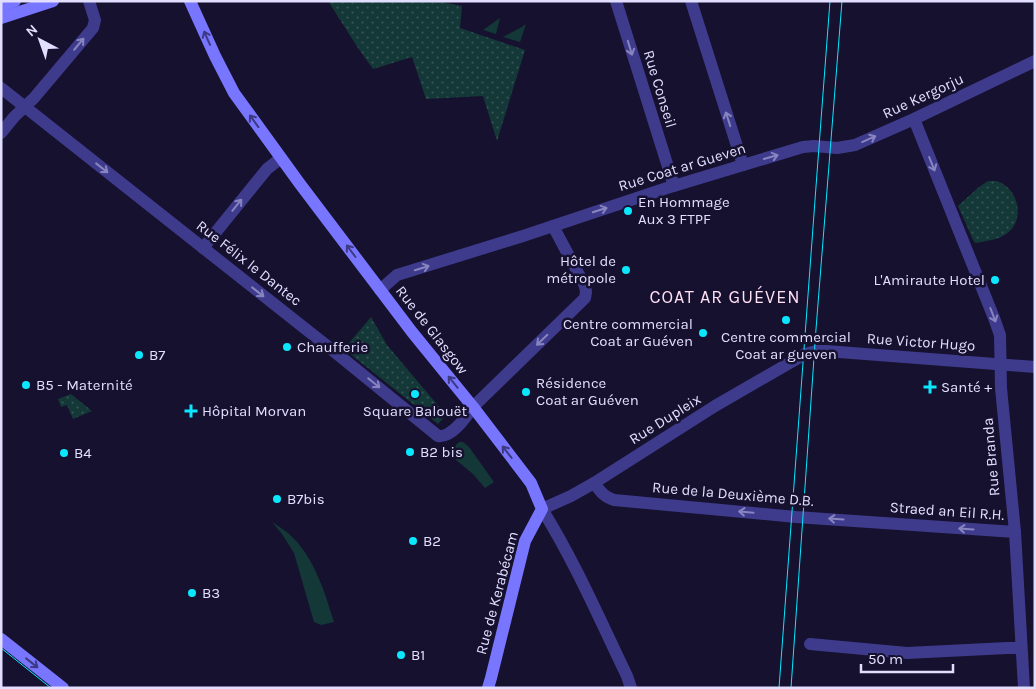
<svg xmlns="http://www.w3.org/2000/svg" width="1036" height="689" viewBox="0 0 1036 689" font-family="Karla,sans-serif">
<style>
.grass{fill:#143837}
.park{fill:url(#park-dots)}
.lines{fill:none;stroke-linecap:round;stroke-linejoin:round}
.minor{stroke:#3e3b8d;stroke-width:12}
.tertiary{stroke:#3e3b8d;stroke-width:12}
.secondary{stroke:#7875ff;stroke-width:12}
.tram{stroke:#0ae7ff;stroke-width:1}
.oneway{stroke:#3d3982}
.oneway2{stroke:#8884c0}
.poi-dot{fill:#0ae7ff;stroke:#16112e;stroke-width:2}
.labels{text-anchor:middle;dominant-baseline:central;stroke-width:5;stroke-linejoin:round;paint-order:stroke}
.street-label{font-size:15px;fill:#e2deff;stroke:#16112e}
.poi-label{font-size:15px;fill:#e2deff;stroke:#16112e;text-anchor:start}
.quarter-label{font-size:18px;letter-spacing:1px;fill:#ffe0f4;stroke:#16112e}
</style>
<defs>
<pattern id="park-dots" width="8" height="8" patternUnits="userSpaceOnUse" patternTransform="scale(1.25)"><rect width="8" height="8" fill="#143837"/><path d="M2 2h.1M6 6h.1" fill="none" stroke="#365455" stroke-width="1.8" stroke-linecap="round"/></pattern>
</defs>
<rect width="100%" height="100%" fill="#16112e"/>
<g class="grass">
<polygon points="500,18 496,34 483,30"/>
<polygon points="526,24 520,42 503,37 520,28"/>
<polygon points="459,442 463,442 469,447 494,482 485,488 473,474 456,460 454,447"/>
<path d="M272,522C278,526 283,529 288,533C314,556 324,590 334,622L321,625L314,622L294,553L282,534Z"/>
</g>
<g class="park">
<polygon points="328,1 388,1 391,2 392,1 437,1 462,6 460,28 525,50 497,141 483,96 426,99 412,57 373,69 358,48"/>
<path d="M988,181C991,181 994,181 996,181C1019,187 1026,221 1006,234C998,240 986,241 976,243L974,242L958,206L979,187Z"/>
<polygon points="371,317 387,345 446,415 438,424 344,349"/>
<polygon points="71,394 92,411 73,419 67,405 61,407 58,399"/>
</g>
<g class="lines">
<g class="minor">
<polyline points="616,1 674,186"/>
<polyline points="691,1 743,165"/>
<path d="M1,88L336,353L438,436C452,438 466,417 473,407L585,298L586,292L585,286L553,226"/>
<polyline points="914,119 994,318 1000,335 1001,388 1015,532 1024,688"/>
<polyline points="1,133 14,117 34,98 93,28 95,20 89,1"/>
<polyline points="203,248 267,169 281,158"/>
<polyline points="380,290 397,275 523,236 667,188 803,147 814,146 837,148 855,145 914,119 1035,61"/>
<path d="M594,483C600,491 604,497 614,500L796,517L1015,532"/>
<path d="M542,509C575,562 600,620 627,676L631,688"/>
<polyline points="810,644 907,653 1007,648 1021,648"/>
</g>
<polyline class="tertiary" points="542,509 571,496 594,483 715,406 805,354 816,351 826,351 1035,367"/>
<g class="secondary">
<polyline points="190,1 215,56 234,93 300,184 412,332 473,407 531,483 542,509 525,541 491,678 488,688"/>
<polyline points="1,6 15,1"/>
<polyline points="1,18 53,1"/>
<polyline points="1,639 63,688"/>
</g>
<g class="tram">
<polyline points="1,648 51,688"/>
<polyline points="779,688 817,173 830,1"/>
<polyline points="791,688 816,329 842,1"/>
</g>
</g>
<defs><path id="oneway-shaft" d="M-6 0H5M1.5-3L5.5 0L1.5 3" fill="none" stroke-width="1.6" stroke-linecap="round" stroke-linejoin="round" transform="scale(1.25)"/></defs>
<g class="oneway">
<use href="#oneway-shaft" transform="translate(207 38) rotate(-114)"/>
<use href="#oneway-shaft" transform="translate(254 121) rotate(-126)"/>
<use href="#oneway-shaft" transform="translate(351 251) rotate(-127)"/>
<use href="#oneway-shaft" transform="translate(453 382) rotate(-129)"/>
<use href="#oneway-shaft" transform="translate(507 452) rotate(-128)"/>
<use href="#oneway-shaft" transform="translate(32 663) rotate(38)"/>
</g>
<g class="oneway2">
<use href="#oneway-shaft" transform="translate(79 44) rotate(-50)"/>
<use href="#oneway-shaft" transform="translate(630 48) rotate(73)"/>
<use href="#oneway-shaft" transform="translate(728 119) rotate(-108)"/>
<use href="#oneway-shaft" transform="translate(869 139) rotate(-24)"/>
<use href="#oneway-shaft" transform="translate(771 157) rotate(-16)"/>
<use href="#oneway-shaft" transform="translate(932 164) rotate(68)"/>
<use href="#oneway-shaft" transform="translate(102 168) rotate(38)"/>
<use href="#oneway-shaft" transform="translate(237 205) rotate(-51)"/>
<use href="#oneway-shaft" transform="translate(600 210) rotate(-18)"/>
<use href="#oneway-shaft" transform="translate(422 268) rotate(-17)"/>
<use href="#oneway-shaft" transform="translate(258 292) rotate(38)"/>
<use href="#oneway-shaft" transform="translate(993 315) rotate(69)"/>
<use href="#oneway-shaft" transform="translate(542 340) rotate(136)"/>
<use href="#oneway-shaft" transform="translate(374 383) rotate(39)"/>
<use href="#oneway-shaft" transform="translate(746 512) rotate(-175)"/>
<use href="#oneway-shaft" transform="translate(836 519) rotate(-176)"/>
<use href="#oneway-shaft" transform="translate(966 529) rotate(-176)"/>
</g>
<g class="poi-dot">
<circle cx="628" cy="211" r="5"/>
<circle cx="626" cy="270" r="5"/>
<circle cx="995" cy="280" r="5"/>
<circle cx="786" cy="320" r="5"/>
<circle cx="703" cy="333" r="5"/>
<circle cx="287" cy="347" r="5"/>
<circle cx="139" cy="355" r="5"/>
<circle cx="26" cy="385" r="5"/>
<path d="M927.5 379.5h5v5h5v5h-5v5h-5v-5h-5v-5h5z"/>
<circle cx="526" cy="392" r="5"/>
<circle cx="415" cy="394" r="5"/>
<path d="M188.5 403.5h5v5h5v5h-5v5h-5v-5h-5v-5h5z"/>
<circle cx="410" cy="452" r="5"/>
<circle cx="64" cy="453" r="5"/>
<circle cx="277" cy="499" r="5"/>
<circle cx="413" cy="541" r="5"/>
<circle cx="192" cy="593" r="5"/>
<circle cx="401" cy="655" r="5"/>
</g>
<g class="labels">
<g class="street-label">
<text transform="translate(660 89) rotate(73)">Rue Conseil</text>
<text transform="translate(923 96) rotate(-25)">Rue Kergorju</text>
<text transform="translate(682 167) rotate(-17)">Rue Coat ar Gueven</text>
<text transform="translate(249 263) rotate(38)">Rue Félix le Dantec</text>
<text transform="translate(432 330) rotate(52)">Rue de Glasgow</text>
<text transform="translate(921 342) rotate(4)">Rue Victor Hugo</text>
<text transform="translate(665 419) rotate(-32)">Rue Dupleix</text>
<text transform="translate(991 457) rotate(-95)">Rue Branda</text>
<text transform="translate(733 494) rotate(5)">Rue de la Deuxième D.B.</text>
<text transform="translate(947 511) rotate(4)">Straed an Eil R.H.</text>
<text transform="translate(497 593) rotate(-75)">Rue de Kerabécam</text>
</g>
<g class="poi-label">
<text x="638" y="202">En Hommage<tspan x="638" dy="17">Aux 3 FTPF</tspan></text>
<text x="616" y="261" text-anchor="end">Hôtel de<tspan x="616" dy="17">métropole</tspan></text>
<text x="985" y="280" text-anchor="end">L'Amiraute Hotel</text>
<text x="693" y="324" text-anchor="end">Centre commercial<tspan x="693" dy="17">Coat ar Guéven</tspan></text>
<text x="786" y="337" text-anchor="middle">Centre commercial<tspan x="786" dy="17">Coat ar gueven</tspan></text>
<text x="297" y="347">Chaufferie</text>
<text x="149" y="355">B7</text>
<text x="536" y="383">Résidence<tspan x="536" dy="17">Coat ar Guéven</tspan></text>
<text x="36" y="385">B5 - Maternité</text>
<text x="941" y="387">Santé +</text>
<text x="202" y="411">Hôpital Morvan</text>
<text x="415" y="411" text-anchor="middle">Square Balouët</text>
<text x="420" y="452">B2 bis</text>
<text x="74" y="453">B4</text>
<text x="287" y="499">B7bis</text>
<text x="423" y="541">B2</text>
<text x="202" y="593">B3</text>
<text x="411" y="655">B1</text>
</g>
<g class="quarter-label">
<text x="725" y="297">COAT AR GUÉVEN</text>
</g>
</g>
<rect width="1036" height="689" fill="none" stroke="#e2deff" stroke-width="5"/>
<g transform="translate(40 40) rotate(319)" stroke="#16112e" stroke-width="4" paint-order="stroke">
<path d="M0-4L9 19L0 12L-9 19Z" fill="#e2deff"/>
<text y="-8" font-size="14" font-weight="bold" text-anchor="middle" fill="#e2deff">N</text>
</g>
<path d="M861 664v8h92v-8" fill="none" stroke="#e2deff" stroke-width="2.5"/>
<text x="868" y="664" font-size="15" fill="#e2deff" stroke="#16112e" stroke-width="4" paint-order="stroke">50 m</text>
</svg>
